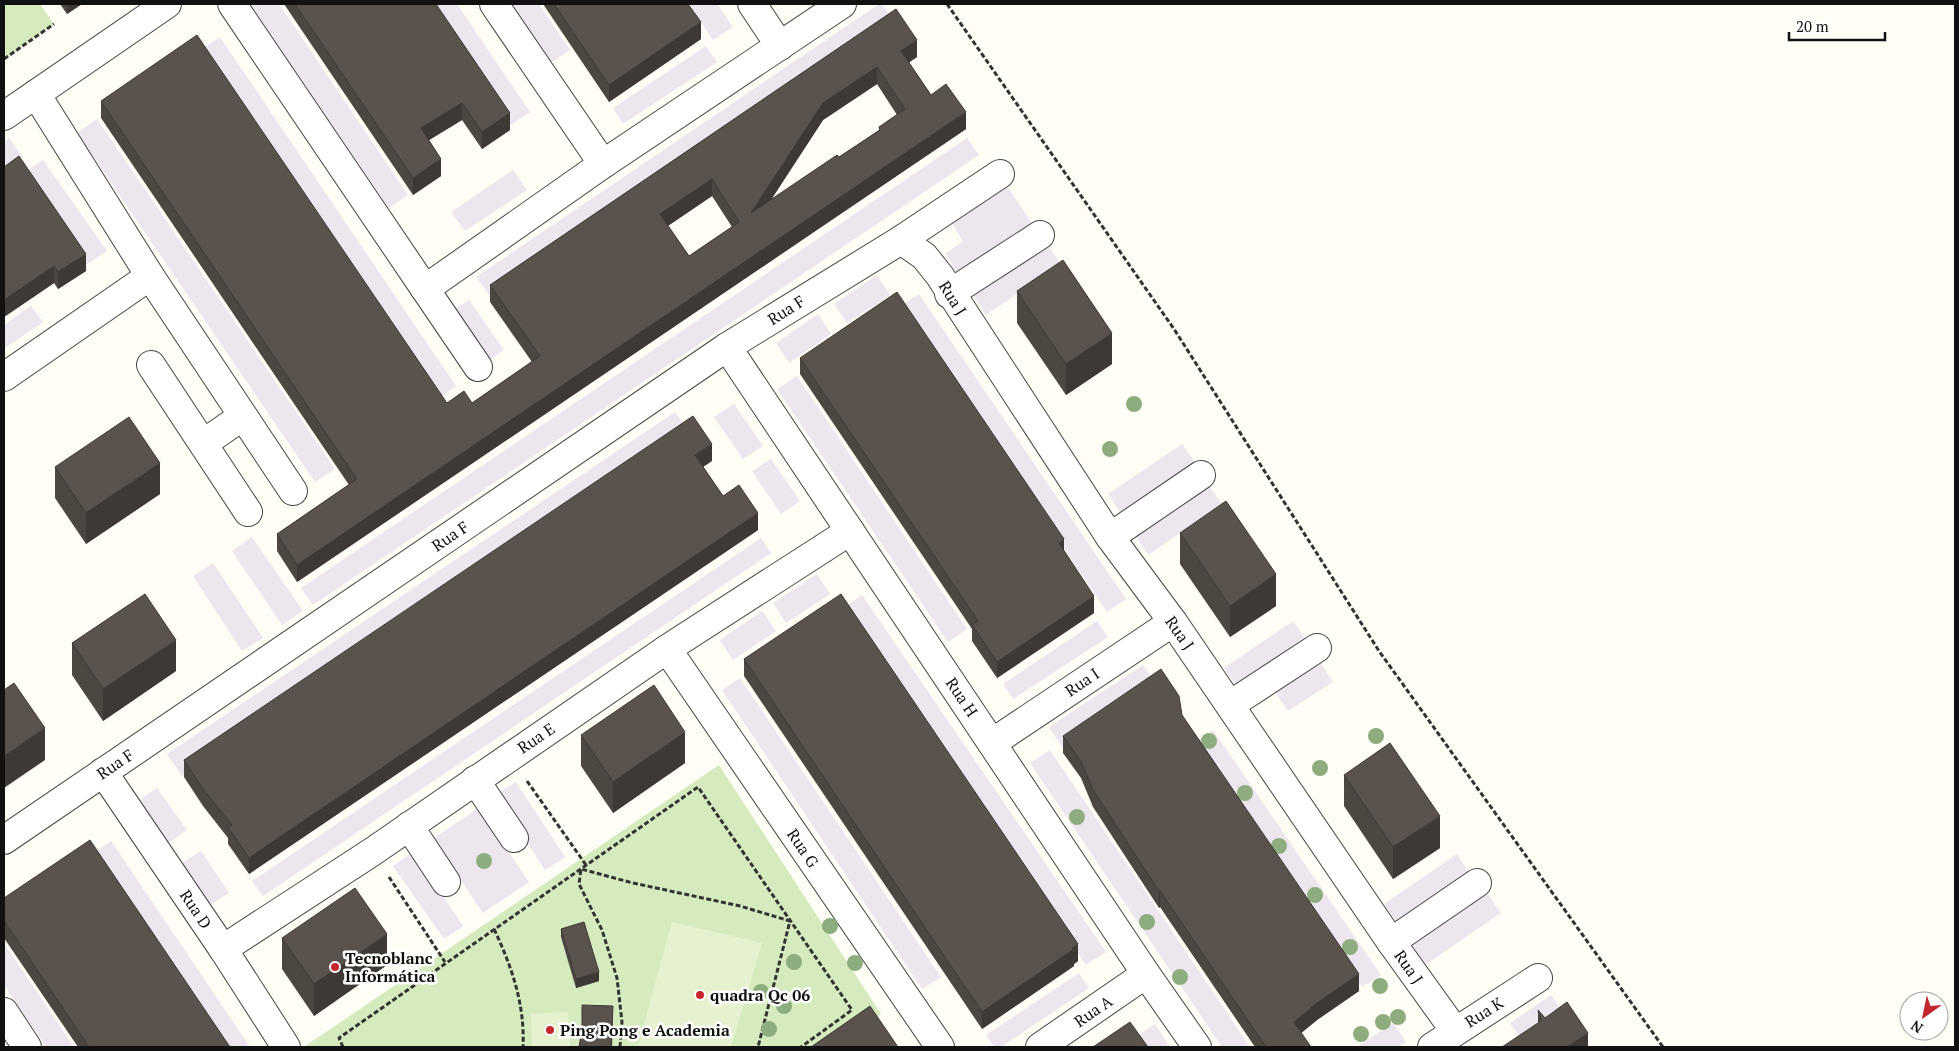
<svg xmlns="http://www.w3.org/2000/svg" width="1959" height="1051" viewBox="0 0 1959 1051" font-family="'PT Serif',serif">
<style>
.industrial{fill:#eee6ef}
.green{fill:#d5ebbd}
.pitch{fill:#e6f2cf}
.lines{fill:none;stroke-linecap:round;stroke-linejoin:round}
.minor-casing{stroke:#444;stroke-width:30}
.path{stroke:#333;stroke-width:3;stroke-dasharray:5 2.5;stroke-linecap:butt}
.minor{stroke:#fff;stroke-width:28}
.tree{fill:#8dad7f}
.wall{fill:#4d4742;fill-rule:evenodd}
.shaded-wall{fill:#3f3936}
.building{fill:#5a524d;stroke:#3f3936;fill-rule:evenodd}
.poi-dot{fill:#c4262e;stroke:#fff;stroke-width:2}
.labels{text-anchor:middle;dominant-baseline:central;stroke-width:5;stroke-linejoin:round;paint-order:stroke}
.street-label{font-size:16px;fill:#111;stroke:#fff}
.poi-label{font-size:16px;font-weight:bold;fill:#111;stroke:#fff;text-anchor:start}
</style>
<rect width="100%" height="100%" fill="#fffdf5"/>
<g class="industrial">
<polygon points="250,4 279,4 408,195 389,208"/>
<polygon points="429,4 457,4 530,112 511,125"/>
<polygon points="509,4 539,4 570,50 549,64"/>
<polygon points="689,4 717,4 733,27 713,40"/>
<polygon points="879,4 882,4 894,22 490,296 476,277"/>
<polygon points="220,37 456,386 439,398 202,49"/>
<polygon points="706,46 717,62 623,124 613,108"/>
<polygon points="97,119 335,469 315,482 77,133"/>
<polygon points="9,138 23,158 4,171 4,142"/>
<polygon points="967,138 979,155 313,605 301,588"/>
<polygon points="43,160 107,251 86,265 23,173"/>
<polygon points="513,170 527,190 465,231 451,212"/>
<polygon points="1003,180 1033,225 959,274 945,254 963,241 948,217"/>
<polygon points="1047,244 1061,264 986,315 973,295"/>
<polygon points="877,275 890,295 847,323 834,304"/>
<polygon points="919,294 1126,599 1107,612 900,306"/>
<polygon points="469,300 504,350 485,363 449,313"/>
<polygon points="31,306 43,322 4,349 4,325"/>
<polygon points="818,314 831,334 789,363 776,343"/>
<polygon points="797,376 967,629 948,642 777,389"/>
<polygon points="734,404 763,446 743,459 714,417"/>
<polygon points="675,412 691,434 182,776 167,754"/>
<polygon points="1182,444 1196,464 1122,515 1108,494"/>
<polygon points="771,459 800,501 781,514 752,471"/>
<polygon points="1209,486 1222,504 1148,555 1136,536"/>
<polygon points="252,537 303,611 282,625 232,551"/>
<polygon points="761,538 771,553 263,896 252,881"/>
<polygon points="213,563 263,638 242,651 193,576"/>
<polygon points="817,574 830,594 786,623 773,603"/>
<polygon points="862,595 1106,952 1086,965 843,608"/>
<polygon points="762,611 776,631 733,660 720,640"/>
<polygon points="1097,621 1108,637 1013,699 1003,684"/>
<polygon points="1293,621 1306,640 1237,687 1224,668"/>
<polygon points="1320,662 1333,682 1288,711 1275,692"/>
<polygon points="1143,665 1158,687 1064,750 1049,727"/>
<polygon points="740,678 941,977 922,989 722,690"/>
<polygon points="1213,730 1381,975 1362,987 1195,742"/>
<polygon points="1050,750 1250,1047 1222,1047 1030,763"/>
<polygon points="516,782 565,857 545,870 496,794"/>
<polygon points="157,788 187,830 167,844 137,801"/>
<polygon points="478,808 529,882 483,913 433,839"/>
<polygon points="111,841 250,1047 223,1047 92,854"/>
<polygon points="201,851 229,893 208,906 180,864"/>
<polygon points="413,852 463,926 444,939 393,866"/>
<polygon points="1457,854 1470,874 1397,923 1384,904"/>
<polygon points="1487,893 1501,913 1425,965 1411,945"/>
<polygon points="4,943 74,1047 46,1047 4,985"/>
<polygon points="1079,973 1089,988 1001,1047 994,1047 986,1035"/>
<polygon points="1551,995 1565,1015 1523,1042 1510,1023"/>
<polygon points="1393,1023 1406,1042 1398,1047 1357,1047"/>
<polygon points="1155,1024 1170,1047 1142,1047 1135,1037"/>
</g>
<g class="green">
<polygon points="4,4 40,4 54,24 4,59"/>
<polygon points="719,765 881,1014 830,1047 304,1047"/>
</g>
<g class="pitch">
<polygon points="672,922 762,943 731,1047 638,1047"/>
<polygon points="568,1012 570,1047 532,1047 531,1014"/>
</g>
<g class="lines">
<defs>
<g id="minor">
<polyline points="232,4 425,289 603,164 842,4"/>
<polyline points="494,4 603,164"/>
<polyline points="752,4 780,46"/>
<polyline points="36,94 150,276 293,491"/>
<polyline points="4,116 167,4"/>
<polyline points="901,240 924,256 940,276 1110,537 1173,622 1391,942 1455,1031"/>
<polyline points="425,289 478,367"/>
<polyline points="949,294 1040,235"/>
<polyline points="727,347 1146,974 1197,1047"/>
<polyline points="151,365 248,512"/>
<polyline points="4,377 150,276"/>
<polyline points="204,443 243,416"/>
<polyline points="1110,537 1201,475"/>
<polyline points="667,649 940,1047"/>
<polyline points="1230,705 1317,648"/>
<polyline points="992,743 1173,622"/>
<polyline points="103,772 223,949 286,1047"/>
<polyline points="475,780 514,838"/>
<polyline points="409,826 446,882"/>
<polyline points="4,840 727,347 901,240 1000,174"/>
<polyline points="1391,942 1477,883"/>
<polyline points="223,949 372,852 667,649 850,531"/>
<polyline points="4,1012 27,1047"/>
<polyline points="1040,1047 1146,974"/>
<polyline points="1432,1047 1538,978"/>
</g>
</defs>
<use href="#minor" class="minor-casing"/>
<g class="path">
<polyline points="947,4 1174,329 1379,651 1663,1047"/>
<polyline points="4,59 54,24"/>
<polyline points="527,781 586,865"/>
<polyline points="389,877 445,962"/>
<path d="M494,929C512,967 525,1005 523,1047"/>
<polyline points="343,1047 339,1038 698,787 852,1010 801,1047"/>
<polyline points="620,1047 622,1022 617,978 602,930 579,884 581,869 633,883 740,906 790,921 758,1047"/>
</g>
<use href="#minor" class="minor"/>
</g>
<g class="tree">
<circle cx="1134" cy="404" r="8"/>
<circle cx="1110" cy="449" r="8"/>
<circle cx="1376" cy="736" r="8"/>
<circle cx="1209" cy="741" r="8"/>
<circle cx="1320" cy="768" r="8"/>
<circle cx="1245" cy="793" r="8"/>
<circle cx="1077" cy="817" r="8"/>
<circle cx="1279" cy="846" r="8"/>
<circle cx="484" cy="861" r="8"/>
<circle cx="1315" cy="895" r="8"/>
<circle cx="1147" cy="922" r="8"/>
<circle cx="830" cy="926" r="8"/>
<circle cx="1350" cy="947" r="8"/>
<circle cx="794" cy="962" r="8"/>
<circle cx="855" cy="963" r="8"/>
<circle cx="1180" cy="977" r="8"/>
<circle cx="1380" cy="986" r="8"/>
<circle cx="761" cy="992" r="8"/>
<circle cx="784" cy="1006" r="8"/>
<circle cx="1398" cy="1017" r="8"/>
<circle cx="1383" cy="1022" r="8"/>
<circle cx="769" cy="1029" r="8"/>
<circle cx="1361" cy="1034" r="8"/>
</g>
<g class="wall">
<polygon points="60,4 82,4 67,14"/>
<polygon points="284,4 436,4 510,130 482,149 462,120 429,140 441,176 413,195"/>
<polygon points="543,4 688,4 701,39 609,102"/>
<path d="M896,9L917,57L909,62L931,95L966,129L297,582L277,551V534L349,485L101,118V101L447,403H472L532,362L490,302V285ZM877,84L897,115L879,127V130L839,157L771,200L823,120ZM712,196L732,227L689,256L668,226Z"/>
<polygon points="4,167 86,271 58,289 54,283 4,317"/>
<polygon points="1017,291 1112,364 1066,395 1017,323"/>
<polygon points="800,358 1064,551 1094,613 997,678 972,641 972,629 800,374"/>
<polygon points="712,461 703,467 723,496 758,530 249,874 228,844 228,838 203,806 184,777 184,760"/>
<polygon points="55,467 160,494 86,544 55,498"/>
<polygon points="1180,533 1276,606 1230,637 1180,564"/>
<polygon points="72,643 176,671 103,721 72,675"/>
<polygon points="744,659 1078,961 1074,964 1074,966 982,1029 744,676"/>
<polygon points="1182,715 1359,991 1317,1020 1301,1033 1311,1047 1255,1047 1160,907 1159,908 1093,807 1081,778 1063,753 1063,736"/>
<polygon points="581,735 685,763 613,813 581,766"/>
<polygon points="1344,775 1440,848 1393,879 1344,806"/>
<polygon points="4,898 230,1047 78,1047 4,938"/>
<polygon points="561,929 599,981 576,988 561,937"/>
<polygon points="282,938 387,965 314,1016 282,969"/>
<polygon points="1538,1010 1545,1018 1588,1047 1538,1022"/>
</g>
<g class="shaded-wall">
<polygon points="67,4 82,4 67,14"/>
<polygon points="701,22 701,39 609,102 609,85"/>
<polygon points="917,40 917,57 901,68 901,51"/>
<polygon points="877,67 877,84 823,120 751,230 751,213 823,103"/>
<polygon points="462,103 462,120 421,145 421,128"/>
<polygon points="966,112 966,129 297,582 297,565"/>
<polygon points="510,113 510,130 482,149 482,132"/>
<polygon points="441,159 441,176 413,195 413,178"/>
<polygon points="712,179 712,196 660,231 660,214"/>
<polygon points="86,254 86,271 58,289 58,272"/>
<polygon points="54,266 54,283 4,317 4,300"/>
<polygon points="1112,333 1112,364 1066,395 1066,364"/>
<polygon points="712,444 712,461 695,472 695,455"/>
<polygon points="160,463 160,494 86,544 86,513"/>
<polygon points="758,513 758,530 249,874 249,858"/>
<polygon points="1064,539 1064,556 1059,543"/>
<polygon points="1276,574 1276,606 1230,637 1230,606"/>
<polygon points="1094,596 1094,613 997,678 997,662"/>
<polygon points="176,640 176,671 103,721 103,689"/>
<polygon points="45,728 45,760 4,788 4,756"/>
<polygon points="685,732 685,763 613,813 613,782"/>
<polygon points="1440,816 1440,848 1393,879 1393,847"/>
<polygon points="1159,891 1160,891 1160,907 1159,908"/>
<polygon points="387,934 387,965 314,1016 314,984"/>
<polygon points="1078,944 1078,961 1074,964 1074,966 982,1029 982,1012"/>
<polygon points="599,972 599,981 576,988 576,979"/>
<polygon points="1359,974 1359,991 1317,1020 1294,1039 1294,1022 1317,1003"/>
<polygon points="613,1006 613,1023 612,1047 611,1047"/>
<polygon points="1588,1033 1588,1047 1567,1047"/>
</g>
<g class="building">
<polygon points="295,4 436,4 510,113 482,132 462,103 421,128 441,159 413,178"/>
<polygon points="554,4 688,4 701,22 609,85"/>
<path d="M896,9L917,40L901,51L931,95L946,84L966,112L297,565L277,534L357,479L101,101L197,35L447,403L464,391L472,403L540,356L490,285ZM877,67L905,109L879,127L880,130L839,157L837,155L751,213L823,103ZM712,179L739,222L689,256L660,214Z"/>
<polygon points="19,156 86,254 58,272 54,266 4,300 4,167"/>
<polygon points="1063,260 1112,333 1066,364 1017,291"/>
<polygon points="897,292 1064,539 1059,543 1094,596 997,662 972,625 978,621 800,358"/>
<polygon points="693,416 712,444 695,455 723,496 739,485 758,513 249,858 228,827 232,825 203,789 184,760"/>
<polygon points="129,417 160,463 86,513 55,467"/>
<polygon points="1226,501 1276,574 1230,606 1180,533"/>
<polygon points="145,594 176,640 103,689 72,643"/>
<polygon points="841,594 1078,944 1072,948 1074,949 982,1012 744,659"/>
<polygon points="1161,669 1179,696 1182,715 1359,974 1317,1003 1294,1022 1311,1047 1266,1047 1160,891 1159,891 1093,790 1081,761 1063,736"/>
<polygon points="14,683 45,728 4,756 4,690"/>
<polygon points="654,685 685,732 613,782 581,735"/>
<polygon points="1390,743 1440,816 1393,847 1344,775"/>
<polygon points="90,840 230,1047 89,1047 4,921 4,898"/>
<polygon points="355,888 387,934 314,984 282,938"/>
<polygon points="584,922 599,972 576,979 561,929"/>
<polygon points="1567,1002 1588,1033 1567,1047 1502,1047 1541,1021 1538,1010 1545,1018"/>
<polygon points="582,1005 613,1006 611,1047 579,1047 582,1029"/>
<polygon points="870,1006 898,1047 811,1047"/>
<polygon points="1130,1022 1148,1047 1093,1047"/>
</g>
<g class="poi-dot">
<circle cx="335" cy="967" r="5"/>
<circle cx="700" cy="995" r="5"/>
<circle cx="550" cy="1030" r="5"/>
</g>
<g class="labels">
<g class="street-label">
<text transform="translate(953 298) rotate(58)">Rua J</text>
<text transform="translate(786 310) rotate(-32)">Rua F</text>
<text transform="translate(450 536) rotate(-34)">Rua F</text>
<text transform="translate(1180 633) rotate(55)">Rua J</text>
<text transform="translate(1082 682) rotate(-34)">Rua I</text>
<text transform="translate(962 697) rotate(56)">Rua H</text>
<text transform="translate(536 738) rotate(-34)">Rua E</text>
<text transform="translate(115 764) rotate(-34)">Rua F</text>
<text transform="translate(803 848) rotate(56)">Rua G</text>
<text transform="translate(196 909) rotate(56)">Rua D</text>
<text transform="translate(1409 967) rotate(55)">Rua J</text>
<text transform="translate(1093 1011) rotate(-35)">Rua A</text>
<text transform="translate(1484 1012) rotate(-32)">Rua K</text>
</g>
<g class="poi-label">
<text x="345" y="958">Tecnoblanc<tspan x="345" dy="18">Informática</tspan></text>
<text x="710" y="995">quadra Qc 06</text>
<text x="560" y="1030">Ping Pong e Academia</text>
</g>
</g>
<rect width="1959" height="1051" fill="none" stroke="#111111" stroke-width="10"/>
<g transform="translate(1924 1016) rotate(213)"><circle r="24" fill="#ffffff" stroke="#a0a0a0"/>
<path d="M0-4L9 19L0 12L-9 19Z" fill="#c4262e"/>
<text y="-8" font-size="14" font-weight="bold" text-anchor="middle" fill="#111111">N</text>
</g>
<path d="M1789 32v8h96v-8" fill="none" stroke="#111111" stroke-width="2.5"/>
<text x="1796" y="32" font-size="15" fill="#111111" stroke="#ffffff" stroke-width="4" paint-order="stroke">20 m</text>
</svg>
